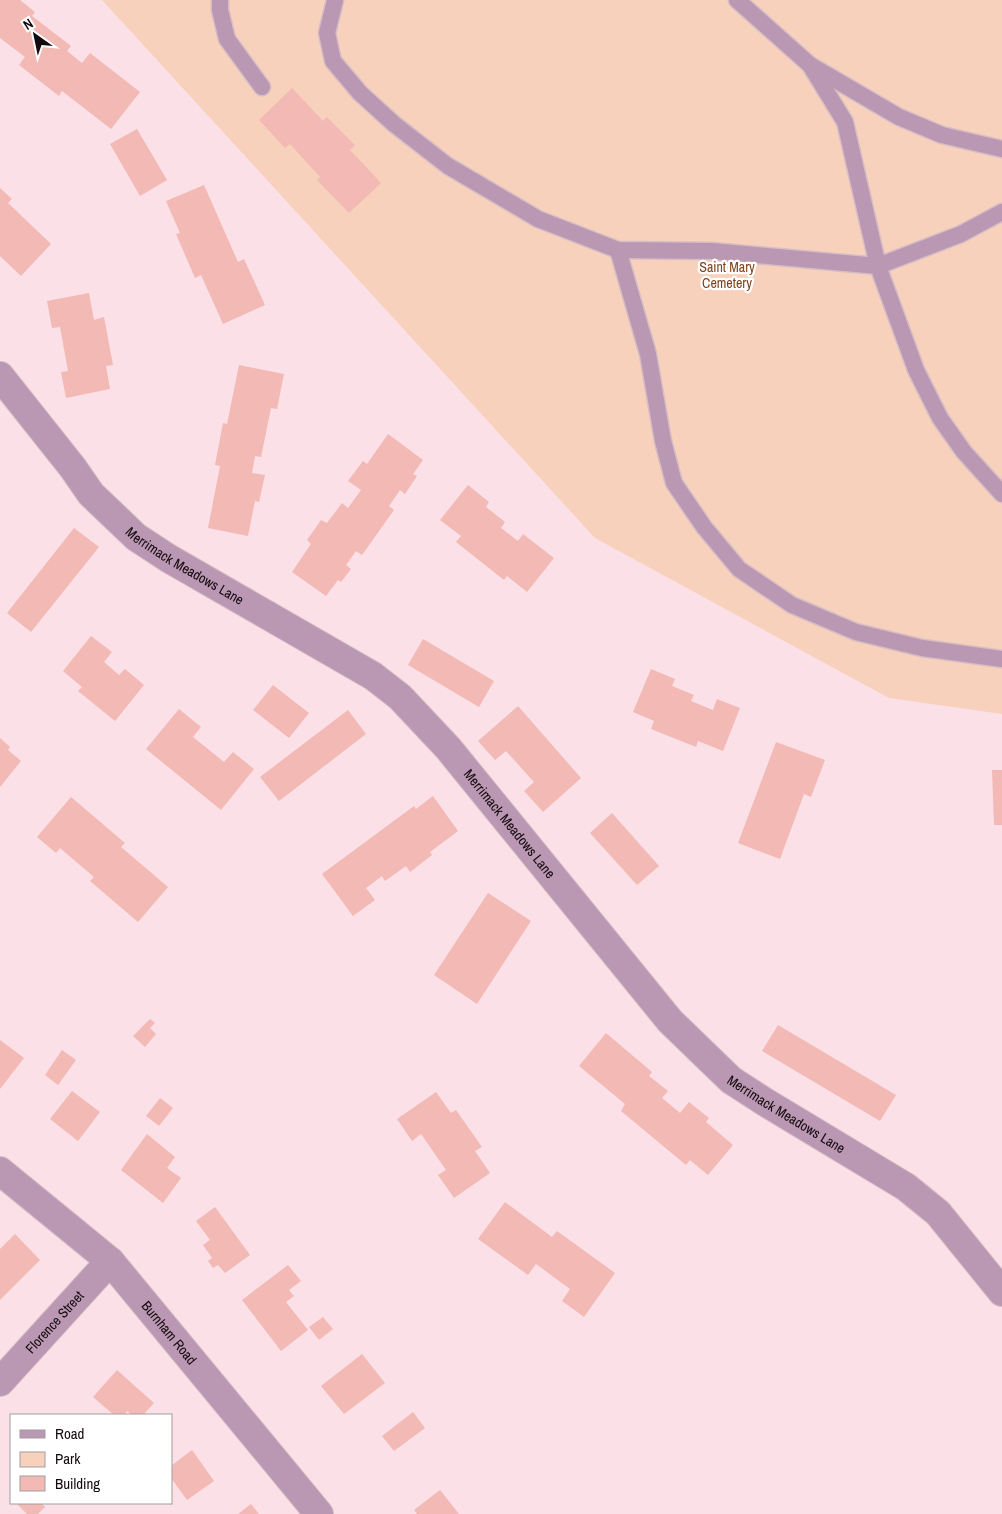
<svg xmlns="http://www.w3.org/2000/svg" width="1002" height="1514" viewBox="0 0 1002 1514" font-family="'Archivo Narrow',sans-serif">
<style>
.green{fill:#f8d1bc}
.building{fill:#f2b9b5}
.lines{fill:none;stroke-linecap:round;stroke-linejoin:round}
.lane-casing{stroke:#d6bec4;stroke-width:19}
.street-casing{stroke:#d6bec4;stroke-width:30}
.lane{stroke:#ba97b3;stroke-width:16}
.street{stroke:#ba97b3;stroke-width:28}
.labels{text-anchor:middle;dominant-baseline:central;stroke-width:4.5;stroke-linejoin:round;paint-order:stroke}
.park-label{font-size:14px;fill:#7f431e;stroke:#fff}
.street-label{font-size:14px;fill:#150a0e;stroke:#fff}
</style>
<rect width="100%" height="100%" fill="#fbe0e7"/>
<polygon class="green" points="102,0 1002,0 1002,714 889,698 595,538"/>
<g class="building">
<polygon points="0,0 20,0 35,12 32,16 71,46 67,51 82,63 90,53 140,92 111,129 62,91 59,96 19,65 25,57 0,38"/>
<polygon points="292,88 323,121 327,117 355,145 350,150 381,183 349,213 317,180 320,177 290,144 285,148 259,120"/>
<polygon points="137,129 167,180 140,196 110,144"/>
<polygon points="204,185 238,262 244,259 265,305 223,324 201,275 195,278 176,234 180,233 166,201"/>
<polygon points="0,188 12,199 8,203 51,244 21,276 0,256"/>
<polygon points="89,293 94,320 104,317 113,365 106,366 110,389 66,398 61,372 68,371 60,327 52,328 47,301"/>
<polygon points="239,365 284,374 277,409 271,408 261,457 255,456 252,473 265,475 259,502 255,501 248,536 208,528 220,466 215,465 223,423 227,424"/>
<polygon points="388,434 423,460 413,474 417,476 405,494 400,490 389,506 394,510 362,555 356,551 346,565 351,569 341,582 338,580 326,596 292,572 311,544 307,540 321,520 327,523 342,503 348,508 361,490 348,481 363,461 367,464"/>
<polygon points="468,485 489,502 486,507 505,522 501,528 518,541 523,534 554,558 527,592 507,576 504,580 456,542 461,536 440,520"/>
<polygon points="74,528 99,547 31,632 7,613"/>
<polygon points="91,636 112,652 104,662 119,675 125,669 144,685 115,721 78,691 82,687 63,671"/>
<polygon points="423,639 494,681 479,707 408,665"/>
<polygon points="651,669 675,679 672,686 694,695 691,701 713,710 717,699 740,708 723,751 698,741 696,747 651,729 654,721 633,712"/>
<polygon points="273,685 309,713 289,738 253,710"/>
<polygon points="518,706 581,778 543,812 524,791 534,782 506,751 495,760 478,741"/>
<polygon points="179,709 201,727 193,737 224,762 233,752 254,769 221,810 146,749"/>
<polygon points="348,710 366,734 279,801 260,777"/>
<polygon points="0,738 10,747 8,750 21,761 0,787"/>
<polygon points="776,742 825,760 811,797 804,794 780,859 738,843"/>
<polygon points="992,770 1002,770 1002,825 994,825"/>
<polygon points="433,796 458,831 430,852 432,855 410,872 406,866 385,881 382,876 366,888 375,900 353,916 322,874 414,806 416,809"/>
<polygon points="71,797 125,843 121,847 168,887 138,922 90,881 94,877 60,848 56,853 37,837"/>
<polygon points="612,813 659,866 637,885 590,833"/>
<polygon points="488,893 531,921 477,1004 434,975"/>
<polygon points="150,1019 155,1023 150,1028 156,1034 145,1047 133,1036"/>
<polygon points="778,1025 896,1095 880,1121 762,1051"/>
<polygon points="606,1033 652,1072 649,1076 668,1091 662,1098 680,1113 689,1102 709,1118 706,1122 733,1145 708,1175 690,1160 686,1165 621,1111 625,1104 579,1066"/>
<polygon points="0,1040 24,1058 0,1089"/>
<polygon points="62,1050 76,1060 58,1085 45,1075"/>
<polygon points="72,1091 100,1112 78,1141 50,1119"/>
<polygon points="436,1092 451,1113 456,1110 482,1147 475,1151 490,1173 454,1198 438,1175 446,1170 421,1134 412,1141 397,1119"/>
<polygon points="160,1098 173,1108 159,1126 146,1116"/>
<polygon points="147,1134 175,1157 167,1168 181,1178 163,1203 121,1170"/>
<polygon points="505,1202 552,1237 557,1231 615,1273 584,1317 562,1301 570,1289 536,1264 528,1275 478,1239"/>
<polygon points="215,1207 250,1255 225,1273 218,1265 213,1268 208,1261 212,1258 203,1245 210,1240 196,1221"/>
<polygon points="15,1234 40,1260 0,1300 0,1249"/>
<polygon points="288,1265 301,1281 289,1290 294,1296 286,1302 308,1330 281,1351 242,1300"/>
<polygon points="323,1317 333,1329 319,1340 309,1327"/>
<polygon points="362,1354 385,1383 344,1414 321,1386"/>
<polygon points="117,1370 154,1403 143,1415 132,1415 127,1411 124,1415 114,1415 93,1397"/>
<polygon points="413,1412 425,1428 394,1451 382,1436"/>
<polygon points="192,1450 214,1481 187,1500 171,1478 171,1466"/>
<polygon points="440,1490 459,1514 417,1514 414,1510"/>
<polygon points="16,1503 41,1503 45,1507 38,1514 27,1514"/>
<polygon points="251,1504 259,1514 238,1514"/>
</g>
<g class="lines">
<defs>
<g id="lane">
<polyline points="220,0 220,10 227,39 262,87"/>
<polyline points="335,0 327,33 333,61 360,93 394,124 448,166 538,219 618,250 712,251 878,266 961,234 1002,212"/>
<polyline points="737,0 810,65"/>
<polyline points="1002,149 942,135 899,117 810,65 845,122 878,266 916,370 940,418 964,452 1002,494"/>
<polyline points="618,250 648,354 663,441 674,483 704,527 739,569 792,605 856,632 922,648 1002,659"/>
</g>
<g id="street">
<path id="s1" d="M0,376L73,468L91,494L136,537L168,558L373,676L400,697L448,748L670,1021L731,1080L765,1102L906,1187L938,1213L1002,1292"/>
<path id="s2" d="M0,1171L110,1261L319,1514"/>
<path id="s3" d="M0,1382L110,1261"/>
</g>
</defs>
<use href="#lane" class="lane-casing"/>
<use href="#street" class="street-casing"/>
<use href="#lane" class="lane"/>
<use href="#street" class="street"/>
</g>
<g class="labels">
<g class="park-label">
<text x="727" y="267">Saint Mary<tspan x="727" dy="16">Cemetery</tspan></text>
</g>
<g class="street-label">
<text stroke="none"><textPath href="#s1" startOffset="268">Merrimack Meadows Lane</textPath></text>
<text stroke="none"><textPath href="#s1" startOffset="688">Merrimack Meadows Lane</textPath></text>
<text stroke="none"><textPath href="#s1" startOffset="1092">Merrimack Meadows Lane</textPath></text>
<text stroke="none"><textPath href="#s3" startOffset="81">Florence Street</textPath></text>
<text stroke="none"><textPath href="#s2" startOffset="235">Burnham Road</textPath></text>
</g>
</g>
<rect x="10" y="1414" width="162" height="90" fill="#ffffff" stroke="#a19d9f"/>
<rect x="20" y="1430" width="25" height="8" fill="#ba97b3" stroke="#a19d9f"/>
<text x="55" y="1439" font-size="15" fill="#150a0e">Road</text>
<rect x="20" y="1452" width="25" height="15" fill="#f8d1bc" stroke="#a19d9f"/>
<text x="55" y="1464" font-size="15" fill="#150a0e">Park</text>
<rect x="20" y="1476" width="25" height="15" fill="#f2b9b5" stroke="#a19d9f"/>
<text x="55" y="1489" font-size="15" fill="#150a0e">Building</text>
<g transform="translate(35 35) rotate(327)" stroke="#ffffff" stroke-width="4" paint-order="stroke">
<path d="M0-4L9 19L0 12L-9 19Z" fill="#150a0e"/>
<text y="-8" font-size="14" font-weight="bold" text-anchor="middle" fill="#150a0e">N</text>
</g>
</svg>
